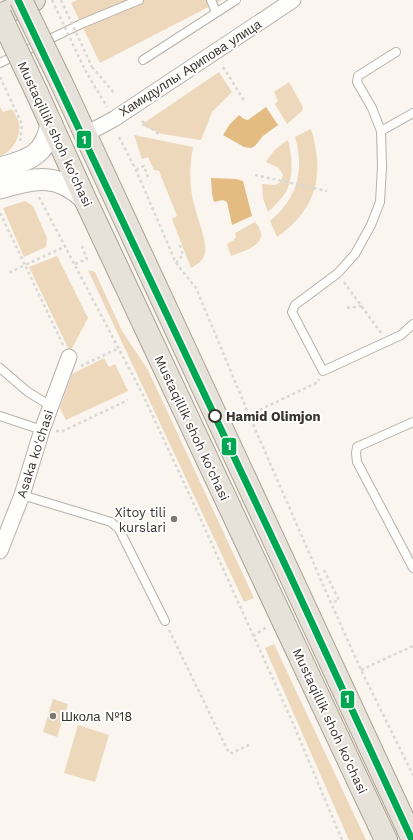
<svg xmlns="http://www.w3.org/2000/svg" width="413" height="840" viewBox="0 0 413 840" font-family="'Work Sans',sans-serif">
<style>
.green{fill:#edd8bc}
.water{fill:#e4bb82}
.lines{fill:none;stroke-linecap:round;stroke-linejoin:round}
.lane-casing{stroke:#b5b1ac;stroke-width:10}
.street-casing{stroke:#b5b1ac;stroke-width:17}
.secondary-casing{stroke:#b5b1ac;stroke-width:23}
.primary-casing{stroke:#aba192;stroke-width:24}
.path{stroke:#d9d8d6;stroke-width:2.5;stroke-dasharray:3 3;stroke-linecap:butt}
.lane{stroke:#fefefd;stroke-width:8}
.street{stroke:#fefefd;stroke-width:15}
.secondary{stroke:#fefefd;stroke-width:21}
.primary{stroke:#e6e1d9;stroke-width:22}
.primary-bridge-casing{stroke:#aba192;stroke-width:24;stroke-linecap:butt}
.path-bridge{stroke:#d9d8d6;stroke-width:2.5;stroke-dasharray:3 3;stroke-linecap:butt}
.primary-bridge{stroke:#e6e1d9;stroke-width:22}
.metro-1-casing{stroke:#fff;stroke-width:10}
.metro-1{stroke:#00a651;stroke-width:7}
.stop-dot{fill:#fff;stroke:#38342f;stroke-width:2}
.poi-dot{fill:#7c7872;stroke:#fff;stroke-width:1.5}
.labels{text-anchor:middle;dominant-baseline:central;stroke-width:4;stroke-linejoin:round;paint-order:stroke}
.street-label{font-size:13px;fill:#38342f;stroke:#fff}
.stop-label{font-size:13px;font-weight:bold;fill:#38342f;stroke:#fff;text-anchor:start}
.poi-label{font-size:13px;fill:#38342f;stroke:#fff;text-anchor:end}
.line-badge{stroke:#fff;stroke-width:1.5}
.badge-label{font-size:11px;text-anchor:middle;font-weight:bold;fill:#fff}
</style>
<rect width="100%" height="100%" fill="#faf5ef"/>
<g class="green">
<polygon points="77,0 222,0 100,63 71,3"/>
<polygon points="219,72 232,92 212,112 201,140 162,134 141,125"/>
<polygon points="289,82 303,107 302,111 287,124 275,104 278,101 274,92"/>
<path d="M0,107L3,112L12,109C14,113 18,118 19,123C22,136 12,152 0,156Z"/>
<path d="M311,129C325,175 317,209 277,237L270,221C297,199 305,170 295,137Z"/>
<path d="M134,135L193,147C189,168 189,188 195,208C198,220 207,241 205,253C203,261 198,264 191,268L172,219L177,216L159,171L154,170L148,157L142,159Z"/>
<path d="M288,140C292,156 294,175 287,190C282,199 275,205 268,212L263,198L262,184L275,185L281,182L283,175L279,168L266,162C272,152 278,146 288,140Z"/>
<polygon points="25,201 33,206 47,238 46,247 24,257 3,208"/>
<path d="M255,222C258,225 259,227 260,230C267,245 241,252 231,256L227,244L234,240L236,237L235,233Z"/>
<polygon points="57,256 88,318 70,352 29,267"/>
<polygon points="88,270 95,272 122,331 148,370 254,598 244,602"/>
<polygon points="104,358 109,367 115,364 128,391 66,420 60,408 72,374"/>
<polygon points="274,644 366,840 349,840 265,648"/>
<polygon points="53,699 68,704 57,737 43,732"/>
<polygon points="78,725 109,735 95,782 64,773"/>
</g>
<g class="water">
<polygon points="266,107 278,125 263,136 255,146 251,148 244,147 223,135 230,124 239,115 244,119 248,120"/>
<polygon points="211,178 236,179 243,181 252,216 232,225 227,202 223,200 214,202 212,194"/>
</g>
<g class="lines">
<defs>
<g id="lane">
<polyline points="211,0 216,12"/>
<polyline points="396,52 358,76 357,82 372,108 381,131 382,167 380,202 371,225 355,254 338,273 295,305 292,312 323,371 401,335 413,324"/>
<polyline points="143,60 236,0"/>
<polyline points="0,63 81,24 139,0"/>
<polyline points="381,131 413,113"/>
<polyline points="0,368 28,392 51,406"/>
<polyline points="0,416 42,430"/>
<polyline points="413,422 357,447 356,453 357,462 413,568"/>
<polyline points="22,495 111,522 119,529 165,621"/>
</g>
<g id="street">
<polyline points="86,134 114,119 293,0"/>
<polyline points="0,551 22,495 42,430 69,357"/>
</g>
<g id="secondary">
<path d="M0,168C29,160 47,155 51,122"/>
<path d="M0,188C35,178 57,172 85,199"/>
</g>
<g id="primary">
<polyline points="0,15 34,0"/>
<polyline points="61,82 413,840"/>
<polyline points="37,93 85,199 386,840"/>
</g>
</defs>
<use href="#lane" class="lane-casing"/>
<use href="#street" class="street-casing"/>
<use href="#secondary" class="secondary-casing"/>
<use href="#primary" class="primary-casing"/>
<g class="path">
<polyline points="92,67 115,94"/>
<polyline points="223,67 245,102"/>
<polyline points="85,70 107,107"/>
<polyline points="0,77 22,124 20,144"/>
<polyline points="142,121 161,136"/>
<polyline points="119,137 136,170 176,263 196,288 249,415 331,603 361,670 413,775"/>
<polyline points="136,170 144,166 148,177"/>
<polyline points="255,175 327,191"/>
<polyline points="39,197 142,393 191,498 292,721 342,840"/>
<polyline points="0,213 25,265 7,274"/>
<polyline points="176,263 183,255 179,242"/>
<polyline points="75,264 87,259 82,246"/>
<polyline points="344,282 381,333"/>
<polyline points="347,308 363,306"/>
<polyline points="63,345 25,265 66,246"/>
<polyline points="81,366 117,349"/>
<polyline points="249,415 318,382 319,379"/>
<polyline points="56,431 63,431 128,400"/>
<polyline points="324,570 339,600 331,603"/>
<polyline points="169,630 229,753 232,753 249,745"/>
<polyline points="253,636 267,627"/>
<polyline points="361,670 413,646"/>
</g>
<use href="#lane" class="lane"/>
<use href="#street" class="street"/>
<use href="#secondary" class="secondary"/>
<use href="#primary" class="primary"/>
<defs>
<g id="primary-bridge">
<polyline points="21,0 61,82"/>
<polyline points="0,15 37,93"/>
</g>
</defs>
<use href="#primary-bridge" class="primary-bridge-casing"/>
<g class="path-bridge">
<polyline points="52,0 85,70"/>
<polyline points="61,0 92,67"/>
</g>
<use href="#primary-bridge" class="primary-bridge"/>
<defs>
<polyline id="metro-1" points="18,0 289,573 412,840"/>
</defs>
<use href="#metro-1" class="metro-1-casing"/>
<use href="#metro-1" class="metro-1"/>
</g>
<circle class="stop-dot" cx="215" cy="416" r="6"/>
<g class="poi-dot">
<circle cx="174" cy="519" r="4"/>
<circle cx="53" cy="716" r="4"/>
</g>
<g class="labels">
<g class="street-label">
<text transform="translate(190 68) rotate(-33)">Хамидуллы Арипова улица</text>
<text transform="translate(55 134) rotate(65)">Mustaqillik shoh ko'chasi</text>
<text transform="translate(192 428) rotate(65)">Mustaqillik shoh ko'chasi</text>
<text transform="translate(35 454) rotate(-72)">Asaka ko'chasi</text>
<text transform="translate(330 721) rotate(65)">Mustaqillik shoh ko'chasi</text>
</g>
<g class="stop-label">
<text x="226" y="416">Hamid Olimjon</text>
</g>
<g class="poi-label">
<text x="166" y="512">Xitoy tili<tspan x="166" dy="15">kurslari</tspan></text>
<text x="61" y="716" text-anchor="start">Школа №18</text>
</g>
</g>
<g class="line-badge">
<rect x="76" y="130" width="16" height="19" rx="4" fill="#00a651"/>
<rect x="221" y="437" width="16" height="19" rx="4" fill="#00a651"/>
<rect x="340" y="690" width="15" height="19" rx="4" fill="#00a651"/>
</g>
<g class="badge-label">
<text x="84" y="144">1</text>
<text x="229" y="450">1</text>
<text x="347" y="703">1</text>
</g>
</svg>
